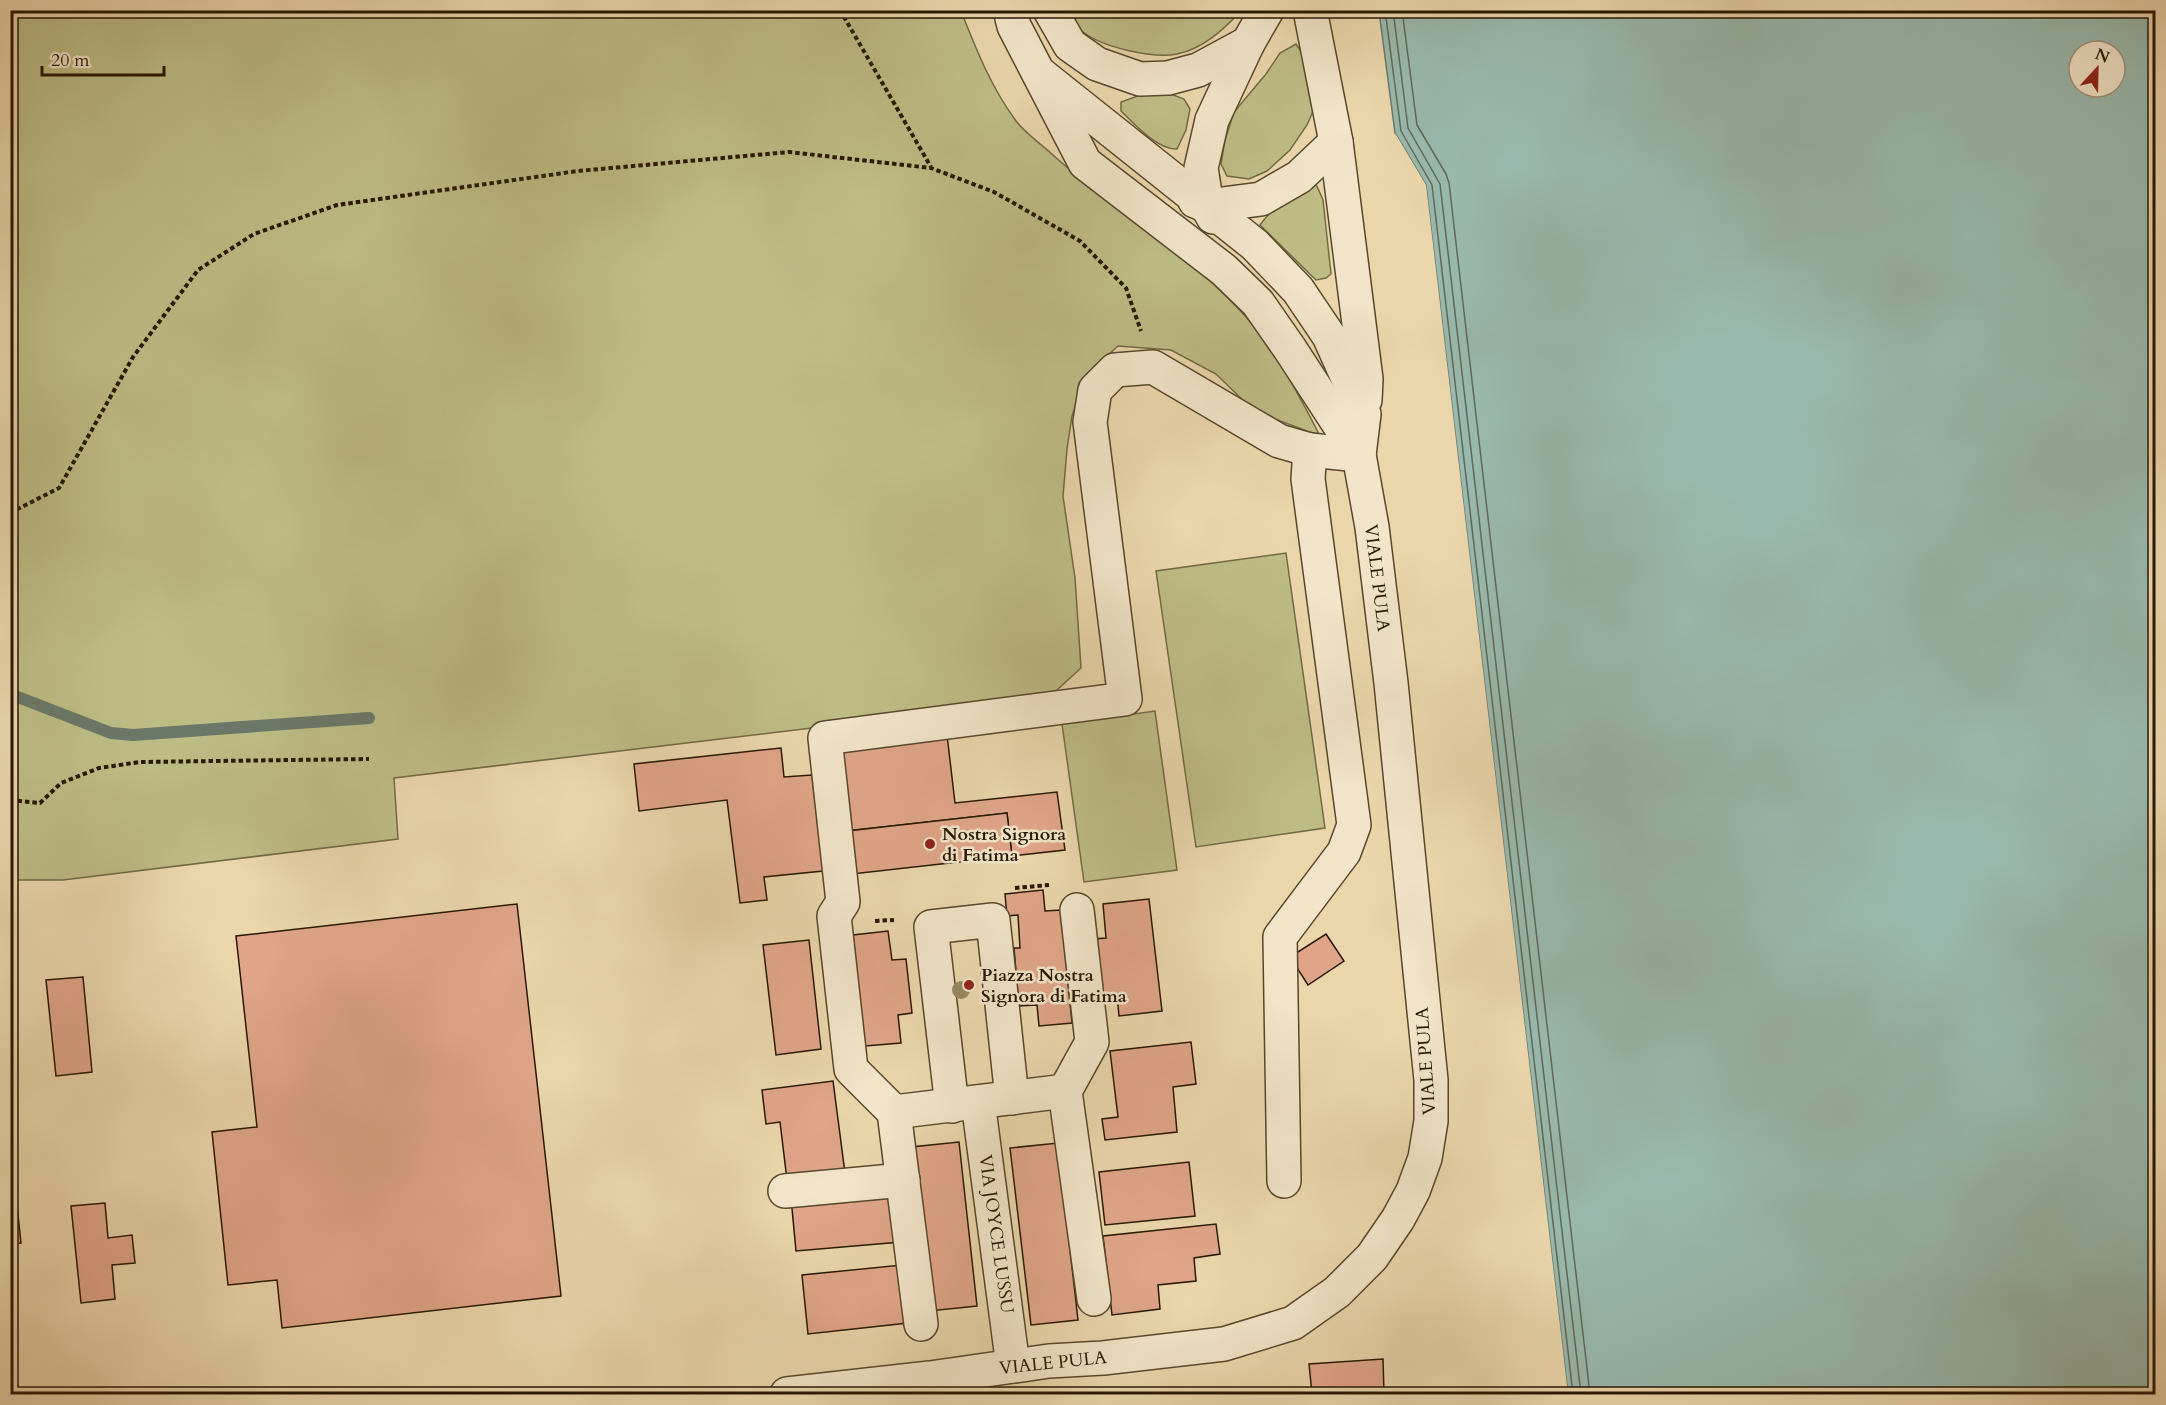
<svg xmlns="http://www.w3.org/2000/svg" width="2166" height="1405" viewBox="0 0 2166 1405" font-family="Cardo,serif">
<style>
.green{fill:#bdbc85;stroke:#726a44;stroke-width:1.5}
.water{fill:#98b9ad;stroke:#6b7869;stroke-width:1.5;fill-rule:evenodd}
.pier{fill:#ebd6ac}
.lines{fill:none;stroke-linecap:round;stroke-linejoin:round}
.shore{stroke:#606858;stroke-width:1.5}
.stream{stroke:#6b7869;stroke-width:12}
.building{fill:#e0a589;stroke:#271702;stroke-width:1.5}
.minor-casing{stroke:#58472c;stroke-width:36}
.path{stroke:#271702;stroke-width:4;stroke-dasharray:4.5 3;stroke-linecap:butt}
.minor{stroke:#f2e4c9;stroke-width:33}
.tree{fill:#988864}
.poi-dot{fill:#8f2418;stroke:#f2e4c9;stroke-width:2}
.labels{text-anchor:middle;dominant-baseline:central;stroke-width:5;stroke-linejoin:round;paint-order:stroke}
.street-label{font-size:18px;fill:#271702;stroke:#f2e4c9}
.poi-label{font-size:18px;font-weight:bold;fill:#271702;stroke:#f2e4c9;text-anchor:start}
</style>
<rect width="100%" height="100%" fill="#ebd6ac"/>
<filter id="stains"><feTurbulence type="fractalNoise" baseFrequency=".00333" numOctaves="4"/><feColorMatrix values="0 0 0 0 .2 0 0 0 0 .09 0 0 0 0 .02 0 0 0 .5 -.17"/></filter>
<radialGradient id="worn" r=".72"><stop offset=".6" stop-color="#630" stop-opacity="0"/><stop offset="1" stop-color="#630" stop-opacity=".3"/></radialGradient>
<g class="green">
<path d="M11,11H961C976,49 991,87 1016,121C1025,133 1041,144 1053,155C1111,208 1181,248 1236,306C1271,342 1297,391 1320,436L1254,411L1216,374L1171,350L1118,346L1086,375L1072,416L1067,449L1063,496L1075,578L1081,668L1046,700L394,778L398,839L63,880H11Z"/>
<path d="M1065,11H1241C1224,29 1203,49 1177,54C1153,59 1102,47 1083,32C1076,27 1070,17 1065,11Z"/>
<polygon points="1296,44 1309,63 1314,109 1307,125 1290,150 1267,171 1249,179 1227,176 1221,164 1225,140 1234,112 1266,74 1280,53"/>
<path d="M1168,93L1184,99L1190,109L1186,130L1177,149C1158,150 1134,124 1121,111V102L1143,94Z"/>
<path d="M1316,184L1323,200L1331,274L1326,278L1316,280L1260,225C1273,206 1295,193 1316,184Z"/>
<polygon points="1286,553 1325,828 1196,847 1156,571"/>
<polygon points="1155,711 1177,870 1084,882 1062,724"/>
</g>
<path class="water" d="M1379,11H2155V1394H1568L1426,185L1395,133ZM2079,51H2115V87H2079Z"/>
<polygon class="pier" points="1395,133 1426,185 1568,1394 1565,1394 1423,186 1396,140"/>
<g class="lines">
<g class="shore">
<polyline points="1385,10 1401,131 1432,185 1573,1394"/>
<polyline points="1393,10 1408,128 1440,184 1581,1394"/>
<polyline points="1402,10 1417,125 1446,174 1449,183 1590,1394"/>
</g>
<polyline class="stream" points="10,694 111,733 133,735 369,718"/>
</g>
<g class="building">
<polygon points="947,735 955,803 1057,792 1065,850 1012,856 1007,813 847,831 837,747"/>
<polygon points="781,748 784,777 812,775 823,871 764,877 767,900 740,903 727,800 639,811 634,764"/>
<polygon points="1007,813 1012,856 852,874 847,831"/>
<polygon points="1043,890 1045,911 1061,910 1072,1023 1039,1026 1037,1005 1019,1006 1014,948 1020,948 1018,915 1007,916 1005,894"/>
<polygon points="1149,899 1162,1011 1119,1016 1117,995 1101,998 1094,939 1106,938 1103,904"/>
<polygon points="517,904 561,1296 282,1328 277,1280 228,1285 212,1132 257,1127 236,936"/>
<polygon points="888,931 892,960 906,959 912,1013 898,1015 901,1043 865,1046 853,935"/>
<polygon points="1326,934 1344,961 1308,985 1290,957"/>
<polygon points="809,940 821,1049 776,1055 763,945"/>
<polygon points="83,977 92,1072 56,1076 46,980"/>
<polygon points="1191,1042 1196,1084 1173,1087 1177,1132 1105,1140 1102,1119 1118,1117 1110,1051"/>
<polygon points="833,1081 845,1173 787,1180 780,1122 766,1124 762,1090"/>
<polygon points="10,1139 21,1243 10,1244"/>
<polygon points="959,1142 977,1306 929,1311 911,1147"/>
<polygon points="1058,1143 1078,1320 1031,1325 1010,1148"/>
<polygon points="1189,1162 1195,1216 1105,1225 1099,1172"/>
<polygon points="896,1189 901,1242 796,1251 791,1198"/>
<polygon points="105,1203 108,1238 132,1235 135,1263 112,1265 115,1299 81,1303 71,1206"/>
<polygon points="1216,1224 1220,1254 1194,1258 1196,1281 1158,1285 1160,1309 1112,1315 1103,1236"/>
<polygon points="902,1265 908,1323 808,1334 802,1275"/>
<polygon points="1383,1359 1384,1394 1312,1394 1309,1364"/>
</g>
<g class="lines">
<defs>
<g id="minor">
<polyline points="1010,10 1014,26 1085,163 1224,270 1258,303 1290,349 1359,455"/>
<polyline points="1050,10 1070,45 1097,64 1140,79 1168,78 1198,70 1248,43"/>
<polyline points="1310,10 1336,142 1366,379 1365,400"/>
<polyline points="1195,201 1207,206 1261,199 1299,177 1336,142"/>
<polyline points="1213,217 1207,206 1201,168 1212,120 1248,43 1267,10"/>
<polyline points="1077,910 1092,1042 1065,1091 1094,1299"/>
<polyline points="978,1102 1013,1366"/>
<polyline points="952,1106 931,927 993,920 1012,1098"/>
<polyline points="894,1112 1065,1091"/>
<polyline points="1284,1181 1280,937 1344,852 1354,825 1308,479 1310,450"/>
<polyline points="785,1191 903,1180"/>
<polyline points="921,1324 894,1112 851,1069 834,916 843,902 825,738 1125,699 1090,422 1095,390 1115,370 1153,367 1279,441 1310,450 1359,455"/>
<polyline points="787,1394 930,1378 1049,1361 1103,1358 1224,1344 1293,1323 1337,1292 1372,1257 1398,1219 1413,1191 1425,1158 1431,1121 1431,1080 1391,683 1372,527 1359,455 1364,414 1329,336 1298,290 1255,245 1039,73"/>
</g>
</defs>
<use href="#minor" class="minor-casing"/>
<g class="path">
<polyline points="840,10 931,167"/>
<polyline points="10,513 59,488 133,357 198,270 254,234 337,205 578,171 789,152 931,168 994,192 1080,241 1126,288 1141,331"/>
<polyline points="10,800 40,803 61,783 99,768 140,762 369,759"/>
<polyline points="1015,888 1049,885"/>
<polyline points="875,921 894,920"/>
</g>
<use href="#minor" class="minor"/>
</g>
<circle class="tree" cx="961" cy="990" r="9"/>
<g class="poi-dot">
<circle cx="930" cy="844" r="6"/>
<circle cx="969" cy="985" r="6"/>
</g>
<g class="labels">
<g class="street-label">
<text transform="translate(1377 578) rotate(83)">VIALE PULA</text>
<text transform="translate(1426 1061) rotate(-94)">VIALE PULA</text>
<text transform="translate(996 1234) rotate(82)">VIA JOYCE LUSSU</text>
<text transform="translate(1053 1363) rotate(-6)">VIALE PULA</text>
</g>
<g class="poi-label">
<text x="942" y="834">Nostra Signora<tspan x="942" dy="21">di Fatima</tspan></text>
<text x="981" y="975">Piazza Nostra<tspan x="981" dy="21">Signora di Fatima</tspan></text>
</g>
</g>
<rect width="2166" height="1405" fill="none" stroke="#ebd6ac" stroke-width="36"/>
<rect x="12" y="12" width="2142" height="1381" fill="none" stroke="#271702" stroke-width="3"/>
<rect x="18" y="18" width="2130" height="1369" fill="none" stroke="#271702" stroke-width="1.5"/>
<g transform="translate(2097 69) rotate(22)"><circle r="28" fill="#f2e4c9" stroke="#a19279" stroke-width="1.5"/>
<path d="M0-4.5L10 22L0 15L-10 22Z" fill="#8f2418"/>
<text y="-9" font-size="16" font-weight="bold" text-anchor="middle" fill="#271702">N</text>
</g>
<path d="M42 66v9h122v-9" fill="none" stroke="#271702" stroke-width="3"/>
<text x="51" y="66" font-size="18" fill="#271702" stroke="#f2e4c9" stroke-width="4.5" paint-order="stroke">20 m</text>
<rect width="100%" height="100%" filter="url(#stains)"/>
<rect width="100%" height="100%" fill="url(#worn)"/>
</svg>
